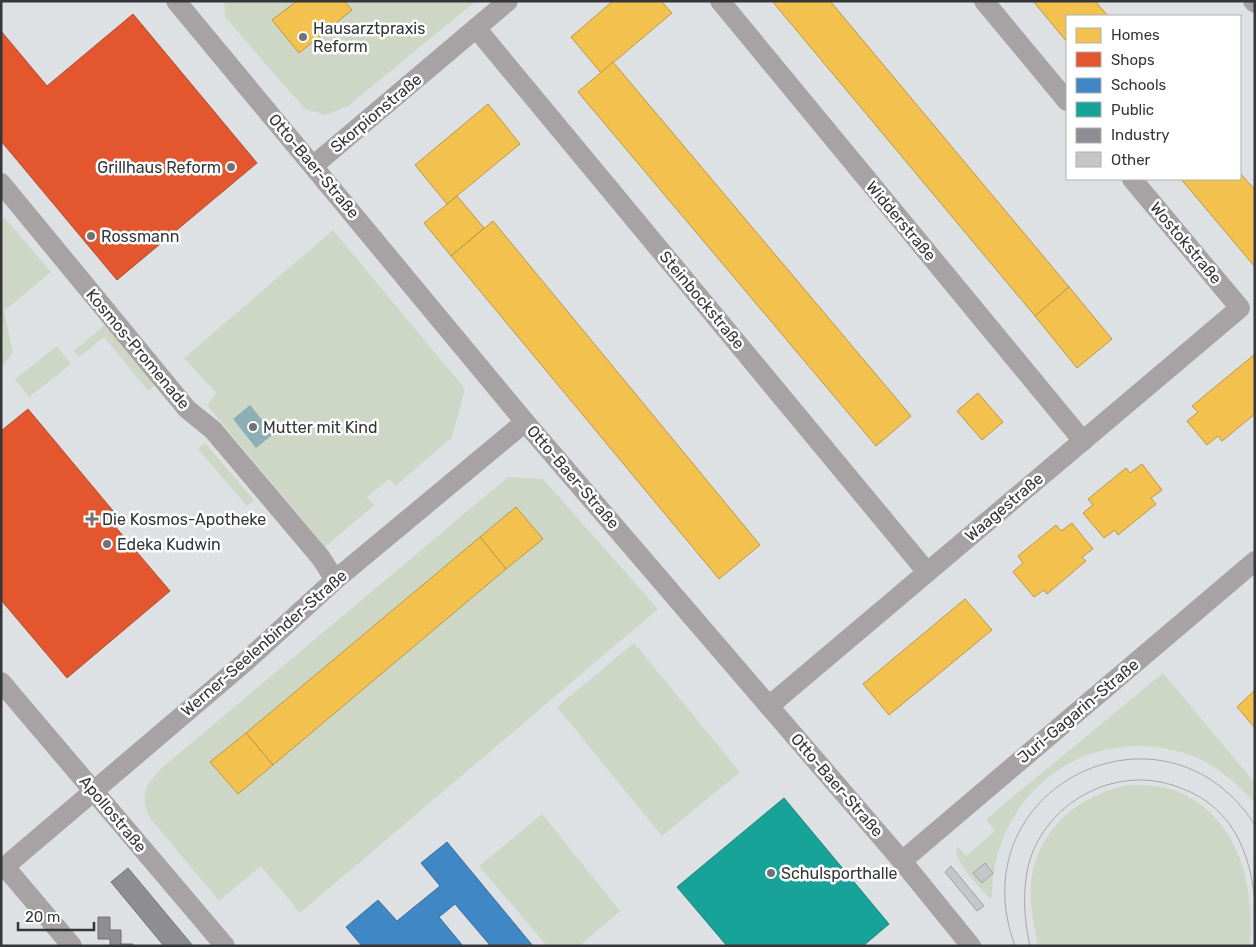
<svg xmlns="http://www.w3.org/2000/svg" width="1256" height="947" viewBox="0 0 1256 947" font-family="Rubik,sans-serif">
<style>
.green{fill:#ced7c5;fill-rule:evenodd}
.water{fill:#8bafb5}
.homes{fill:#f2c14e;stroke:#b99747}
.shops{fill:#e4572e;stroke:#af4d31}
.schools{fill:#3f88c5;stroke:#3c6f9b}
.public{fill:#17a398;stroke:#20827b}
.industry{fill:#8d8d92;stroke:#727377}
.building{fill:#c5c6c8;stroke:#9d9ea0}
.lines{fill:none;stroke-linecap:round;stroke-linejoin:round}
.street{stroke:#a7a2a3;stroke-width:20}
.tram{stroke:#a7a5a5;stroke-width:1}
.poi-dot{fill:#707274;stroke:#fff;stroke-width:2}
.labels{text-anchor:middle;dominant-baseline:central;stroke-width:5;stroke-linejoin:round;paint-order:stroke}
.poi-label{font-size:16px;fill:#343638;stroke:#fff;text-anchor:start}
.street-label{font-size:16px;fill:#343638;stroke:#fff}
</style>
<rect width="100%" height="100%" fill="#dee1e4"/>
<g class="green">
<polygon points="224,1 476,1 348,106 326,115 305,109 225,17"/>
<polygon points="5,218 51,272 4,311 13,353 1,368 1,221"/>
<polygon points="333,230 465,389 452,437 396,486 389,479 367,497 374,505 325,547 207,405 216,393 184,358"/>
<polygon points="107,323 156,385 148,391 104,337 79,357 74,351"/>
<polygon points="57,346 71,364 29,397 15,379"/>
<polygon points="205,443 254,500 247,506 198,449"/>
<path d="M508,477L543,479L658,609L300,913L261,866L219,901L150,818C138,795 147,782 164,766ZM516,507L542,539L237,794L211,762Z"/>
<polygon points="634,643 740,772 662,836 557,707"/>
<path d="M1163,673L1255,783V803C1237,784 1219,767 1195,757C1094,717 992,790 992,897L990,899C980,887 952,861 957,846L966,856L995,831L986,819Z"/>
<path d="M1128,785C1144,785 1161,785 1177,791C1239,818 1255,884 1250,946H1038C1034,926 1029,905 1031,885C1035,831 1078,795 1128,785Z"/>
<polygon points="542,814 620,911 579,946 547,946 479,866"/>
</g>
<polygon class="water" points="250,405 273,434 256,448 233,419"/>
<g class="homes">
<polygon points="297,1 344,1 352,10 299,53 272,20"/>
<polygon points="613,1 661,1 672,13 601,73 571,37"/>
<polygon points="772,1 830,1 1069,287 1035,316"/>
<polygon points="1033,1 1095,1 1108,16 1067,16 1067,42"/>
<polygon points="613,62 911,416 876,446 578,92"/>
<polygon points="488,104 520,144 447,204 415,165"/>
<polygon points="1240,173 1255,190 1255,267 1181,179 1240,179"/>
<polygon points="457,196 484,228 451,256 424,223"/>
<polygon points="493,221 760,545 719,579 451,256"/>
<polygon points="1069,287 1112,339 1077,368 1035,316"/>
<polygon points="1255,354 1255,414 1222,441 1218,436 1207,445 1187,421 1198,412 1192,406"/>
<polygon points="978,393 1003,422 982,440 957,411"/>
<polygon points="1142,464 1162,490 1151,498 1156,504 1118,535 1115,530 1104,538 1083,513 1093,505 1088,499 1126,468 1130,473"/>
<polygon points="516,507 543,539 506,569 480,537"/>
<polygon points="1072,523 1093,549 1082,557 1086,561 1047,594 1044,590 1034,597 1013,572 1023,563 1018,556 1056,525 1061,531"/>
<polygon points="480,537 506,569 273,765 246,733"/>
<polygon points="965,599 992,630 889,715 863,684"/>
<polygon points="1255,690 1255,728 1237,707"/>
<polygon points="246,733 273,765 238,794 210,762"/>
</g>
<g class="shops">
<polygon points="133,14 257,163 117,280 1,141 1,31 47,86"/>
<polygon points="28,409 114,512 107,517 170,591 67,678 1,600 1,431"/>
</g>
<polygon class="schools" points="447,842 533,946 487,946 489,944 455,904 439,917 463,946 362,946 346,927 378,900 397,921 440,886 421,863"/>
<polygon class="public" points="784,798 889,924 863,946 727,946 677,887"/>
<g class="industry">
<polygon points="128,868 193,946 164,946 111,882"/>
<polygon points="98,917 110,917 110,930 121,930 121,944 133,944 133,946 110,946 110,939 98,939"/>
</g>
<g class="building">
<polygon points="985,863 993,873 982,883 973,873"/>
<polygon points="951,866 984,906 977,911 945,872"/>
</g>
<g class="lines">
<g class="street">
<polyline points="176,1 525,422 902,861 971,946"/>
<polyline points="720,1 1083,441"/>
<polyline points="984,1 1067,101"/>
<polyline points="1253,1 1255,3"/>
<polyline points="476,28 927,572"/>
<polyline points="313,166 508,1"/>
<polyline points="1,183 187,409 213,430 321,558 335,580"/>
<polyline points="1,682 225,946"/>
<polyline points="769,706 1240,308 1132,179"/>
<polyline points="902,861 1255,561"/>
<polyline points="5,867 72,946"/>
<polyline points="1,870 244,663 335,580 525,422"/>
</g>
<g class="tram">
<path d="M1015,946C956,787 1165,685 1255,825"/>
<path d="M1030,946C1024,920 1022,890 1029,863C1046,803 1113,766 1172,785C1199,793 1220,808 1234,831C1247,852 1252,876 1255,900"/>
</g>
</g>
<g class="poi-dot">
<circle cx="303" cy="37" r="5"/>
<circle cx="231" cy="167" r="5"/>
<circle cx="91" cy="236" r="5"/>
<circle cx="253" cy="427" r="5"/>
<path d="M89.5 511.5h5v5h5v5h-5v5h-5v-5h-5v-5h5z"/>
<circle cx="107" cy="544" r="5"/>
<circle cx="771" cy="873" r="5"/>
</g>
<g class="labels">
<g class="poi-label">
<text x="313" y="28">Hausarztpraxis<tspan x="313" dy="18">Reform</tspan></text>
<text x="221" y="167" text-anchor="end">Grillhaus Reform</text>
<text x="101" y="236">Rossmann</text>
<text x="263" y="427">Mutter mit Kind</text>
<text x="102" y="519">Die Kosmos-Apotheke</text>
<text x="117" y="544">Edeka Kudwin</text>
<text x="781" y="873">Schulsporthalle</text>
</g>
<g class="street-label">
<text transform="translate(376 113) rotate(-40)">Skorpionstraße</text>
<text transform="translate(314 166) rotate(50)">Otto-Baer-Straße</text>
<text transform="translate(901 221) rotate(50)">Widderstraße</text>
<text transform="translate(1186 243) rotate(50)">Wostokstraße</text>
<text transform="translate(702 300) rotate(50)">Steinbockstraße</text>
<text transform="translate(138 349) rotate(50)">Kosmos-Promenade</text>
<text transform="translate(573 477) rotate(49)">Otto-Baer-Straße</text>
<text transform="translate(1004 507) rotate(-40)">Waagestraße</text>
<text transform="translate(264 643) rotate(-41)">Werner-Seelenbinder-Straße</text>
<text transform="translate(1078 711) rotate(-40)">Juri-Gagarin-Straße</text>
<text transform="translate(837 785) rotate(49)">Otto-Baer-Straße</text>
<text transform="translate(113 814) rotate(50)">Apollostraße</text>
</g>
</g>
<rect width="1256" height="947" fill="none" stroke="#343638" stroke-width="5"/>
<rect x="1066" y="15" width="175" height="165" fill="#ffffff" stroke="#aeafaf"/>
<rect x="1076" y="28" width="25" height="15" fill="#f2c14e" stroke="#aeafaf"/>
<text x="1111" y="40" font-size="15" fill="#343638">Homes</text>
<rect x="1076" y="52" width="25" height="15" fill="#e4572e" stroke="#aeafaf"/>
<text x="1111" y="65" font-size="15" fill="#343638">Shops</text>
<rect x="1076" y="78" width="25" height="15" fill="#3f88c5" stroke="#aeafaf"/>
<text x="1111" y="90" font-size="15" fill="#343638">Schools</text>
<rect x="1076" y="102" width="25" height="15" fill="#17a398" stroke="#aeafaf"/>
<text x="1111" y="115" font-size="15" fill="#343638">Public</text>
<rect x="1076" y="128" width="25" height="15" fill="#8d8d92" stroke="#aeafaf"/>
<text x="1111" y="140" font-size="15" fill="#343638">Industry</text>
<rect x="1076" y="152" width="25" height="15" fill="#c5c6c8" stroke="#aeafaf"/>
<text x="1111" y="165" font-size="15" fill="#343638">Other</text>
<path d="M18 922v8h76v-8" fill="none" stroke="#343638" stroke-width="2.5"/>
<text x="25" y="922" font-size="15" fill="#343638" stroke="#ffffff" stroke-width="4" paint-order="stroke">20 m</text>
</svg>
